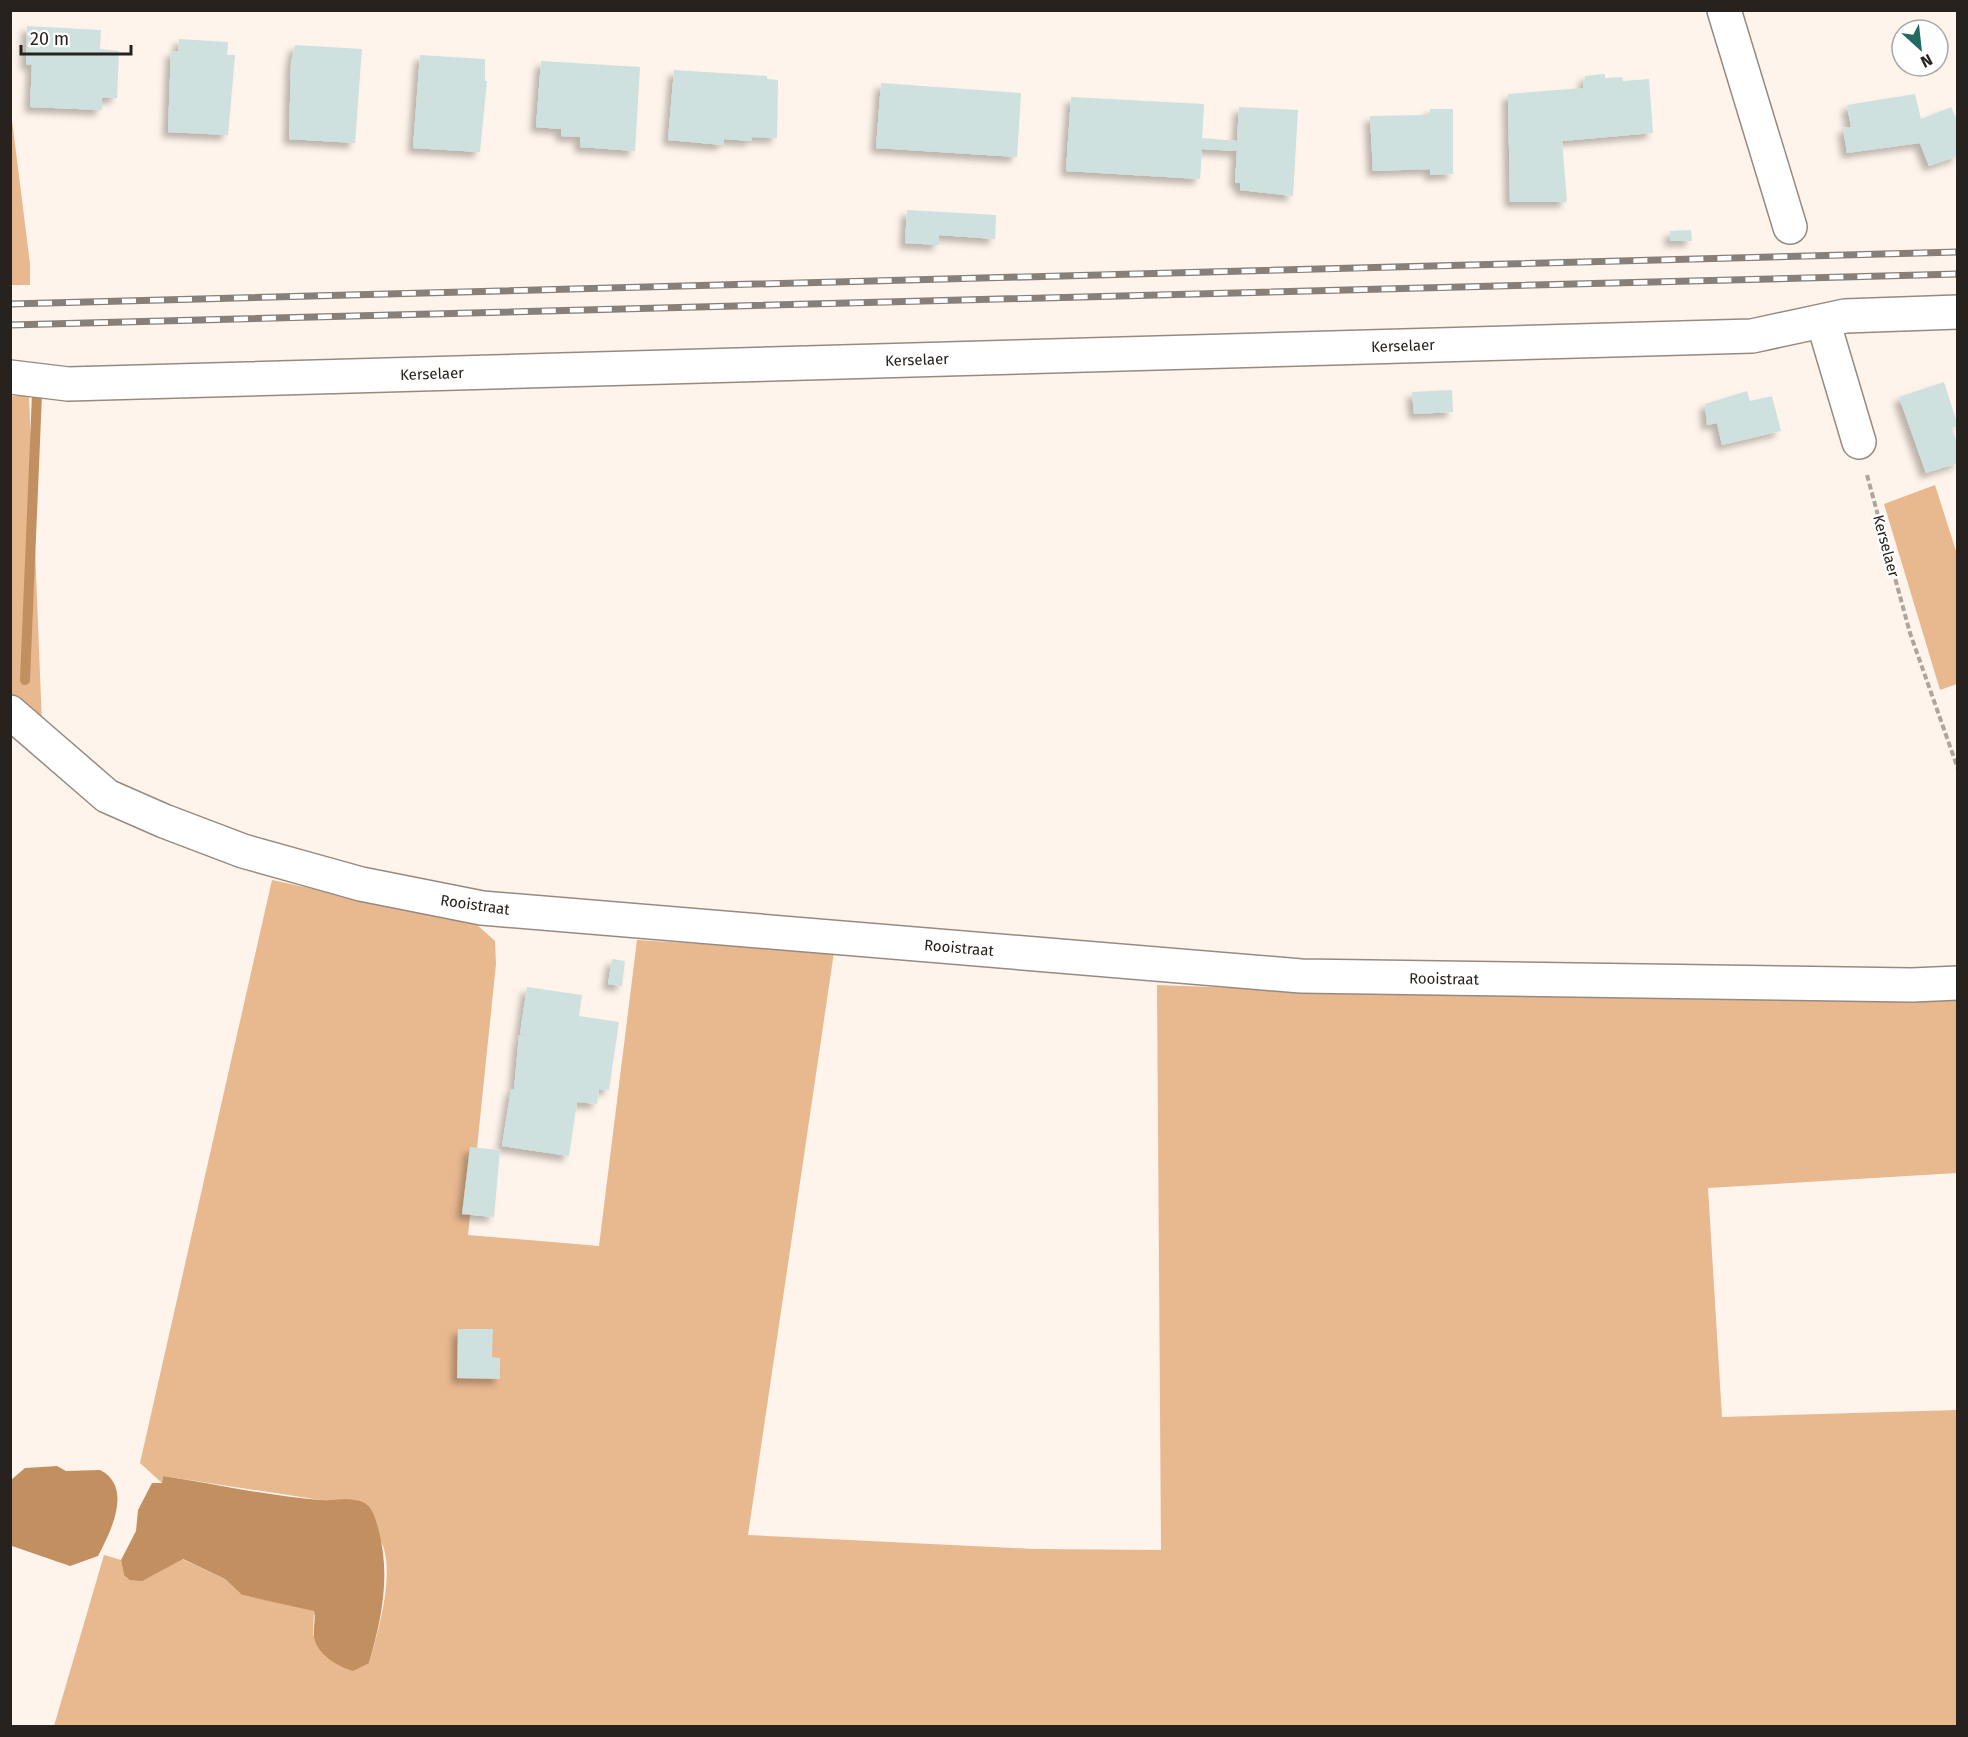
<svg xmlns="http://www.w3.org/2000/svg" width="1968" height="1737" viewBox="0 0 1968 1737" font-family="'Fira Sans',sans-serif">
  <defs>
    <filter id="shadow"><feDropShadow dx="-5.5" dy="5.5" stdDeviation="3" flood-color="#0004"/></filter>
  </defs>
  <rect width="100%" height="100%" fill="#fef4eb"/>
  <path fill="#e8b88f" d="M 11,112 L 30,264 L 30,285 L 11,285 Z
    M 11,396 L 29,396 L 42,725 L 11,698 Z
    M 1935,485 L 1957,554 L 1957,684 L 1940,690 L 1884,504 Z
    M 272,880 L 476,924 L 495,941 L 496,964 L 468,1235 L 599,1246 L 637,940 L 834,952 L 748,1535 L 1034,1549 L 1161,1550 L 1157,985 L 1406,994 L 1699,993 L 1957,978 L 1957,1173 L 1708,1188 L 1722,1417 L 1957,1410 L 1957,1726 L 54,1726 L 104,1555 L 121,1560 L 124,1575 L 182,1559 L 225,1579 L 242,1595 L 307,1608 L 314,1611 L 313,1635 L 369,1663 C 378,1632 393,1581 384,1549 C 379,1533 365,1516 357,1500 L 321,1500 L 163,1476 L 162,1483 L 140,1463 Z"/>
  <path fill="#c28f61" d="M 57,1466 L 66,1471 L 100,1470 C 134,1487 110,1533 98,1556 L 70,1566 L 12,1546 L 11,1543 L 11,1480 L 25,1468 Z
    M 163,1476 C 215,1484 268,1496 321,1500 C 335,1501 354,1496 366,1504 C 373,1509 376,1520 378,1528 C 391,1574 382,1618 369,1663 L 353,1671 C 337,1666 316,1654 314,1636 C 313,1627 316,1620 314,1611 L 242,1595 L 225,1579 L 183,1559 L 142,1581 L 130,1580 L 124,1575 L 121,1560 L 136,1531 L 138,1510 L 152,1483 L 162,1483 Z"/>
  <g fill="none" stroke-linecap="round" stroke-linejoin="round">
    <path stroke="#c28f61" stroke-width="10" d="M 25,680 L 37,394"/>
  </g>
  <path fill="#cfe1de" filter="url(#shadow)" d="M 27,26 L 101,30 L 100,49 L 119,51 L 117,98 L 102,98 L 102,110 L 30,107 L 32,65 L 26,64 Z
    M 179,39 L 228,42 L 227,55 L 235,55 L 228,135 L 168,132 L 171,51 L 178,51 Z
    M 295,45 L 362,49 L 355,143 L 289,139 L 291,63 Z
    M 420,55 L 485,59 L 485,81 L 487,81 L 480,152 L 413,148 Z
    M 541,61 L 640,67 L 635,151 L 580,147 L 580,137 L 561,136 L 561,129 L 536,127 Z
    M 674,70 L 767,76 L 767,79 L 778,80 L 777,138 L 752,137 L 751,141 L 724,139 L 723,145 L 668,140 Z
    M 1605,74 L 1605,78 L 1622,77 L 1623,81 L 1649,79 L 1653,133 L 1562,141 L 1567,202 L 1510,202 L 1508,94 L 1583,88 L 1585,76 Z
    M 881,83 L 1021,93 L 1017,157 L 876,148 Z
    M 1915,94 L 1921,119 L 1951,107 L 1958,122 L 1958,156 L 1929,166 L 1920,143 L 1847,153 L 1843,128 L 1851,127 L 1847,105 Z
    M 1071,97 L 1204,104 L 1202,138 L 1237,141 L 1239,107 L 1298,110 L 1293,196 L 1240,190 L 1240,183 L 1235,183 L 1237,151 L 1202,149 L 1200,179 L 1066,171 Z
    M 1430,109 L 1453,109 L 1453,174 L 1430,175 L 1430,169 L 1373,171 L 1370,116 L 1430,115 Z
    M 907,210 L 996,215 L 995,239 L 939,235 L 939,245 L 905,243 Z
    M 1691,230 L 1692,241 L 1670,241 L 1670,231 Z
    M 1944,382 L 1958,426 L 1952,428 L 1958,446 L 1958,463 L 1926,473 L 1899,397 Z
    M 1452,390 L 1453,412 L 1414,414 L 1412,392 Z
    M 1747,391 L 1750,401 L 1772,396 L 1781,431 L 1722,445 L 1717,423 L 1707,425 L 1705,404 Z
    M 612,959 L 625,961 L 622,986 L 608,984 Z
    M 527,987 L 582,995 L 579,1016 L 619,1022 L 609,1090 L 599,1089 L 597,1104 L 577,1102 L 569,1156 L 502,1146 L 511,1089 L 514,1090 L 519,1035 L 536,1036 L 520,1034 Z
    M 470,1147 L 500,1150 L 494,1217 L 462,1214 Z
    M 458,1329 L 493,1329 L 492,1357 L 500,1358 L 500,1379 L 457,1378 Z"/>
  <g fill="none" stroke-linecap="round" stroke-linejoin="round">
    <g stroke="#968a80" stroke-width="36">
      <path id="minor" d="M 1724,10 L 1790,227
        M 1823,321 L 1859,442
        M 10,377 L 68,384 L 1752,336 L 1845,316 L 1958,312
        M 10,712 L 107,796 L 164,821 L 243,851 L 361,884 L 482,908 L 1301,976 L 1912,985 L 1958,983"/>
    </g>
    <path stroke="#aea69e" stroke-width="4" stroke-dasharray="6 3" stroke-linecap="butt" d="M 1867,475 L 1910,633 L 1958,769"/>
    <use href="#minor" stroke="#fff" stroke-width="33"/>
    <g stroke="#87807a" stroke-width="7">
      <path id="rail" d="M 10,304 L 1958,252
        M 10,325 L 1958,274"/>
    </g>
    <use href="#rail" stroke="#fff" stroke-width="4.5" stroke-dasharray="14" stroke-linecap="butt"/>
  </g>
  <g text-anchor="middle" stroke-width="5" stroke-linejoin="round" paint-order="stroke">
    <g font-size="15" fill="#27221e" stroke="#fff">
      <text transform="translate(1403 346) rotate(-2)" y="5">Kerselaer</text>
      <text transform="translate(917 360) rotate(-2)" y="5">Kerselaer</text>
      <text transform="translate(432 374) rotate(-2)" y="5">Kerselaer</text>
      <text transform="translate(1886 546) rotate(75)" y="5">Kerselaer</text>
      <text transform="translate(475 905) rotate(8)" y="5">Rooistraat</text>
      <text transform="translate(959 948) rotate(5)" y="5">Rooistraat</text>
      <text transform="translate(1444 979) rotate(1)" y="5">Rooistraat</text>
    </g>
  </g>
  <rect width="1968" height="1737" fill="none" stroke="#27221e" stroke-width="24"/>
  <g transform="translate(1920 48) rotate(153)"><circle r="28" fill="#ffffff" stroke="#a9a7a5" stroke-width="1.5"/>
  <path d="M0-4.5L10 22L0 15L-10 22Z" fill="#236b62"/>
  <text y="-9" font-size="16" font-weight="bold" text-anchor="middle" fill="#27221e">N</text>
  </g>
  <path d="M21 45v9h110v-9" fill="none" stroke="#27221e" stroke-width="3"/>
  <text x="30" y="45" font-size="18" fill="#27221e" stroke="#ffffff" stroke-width="4.5" paint-order="stroke">20 m</text>
</svg>
